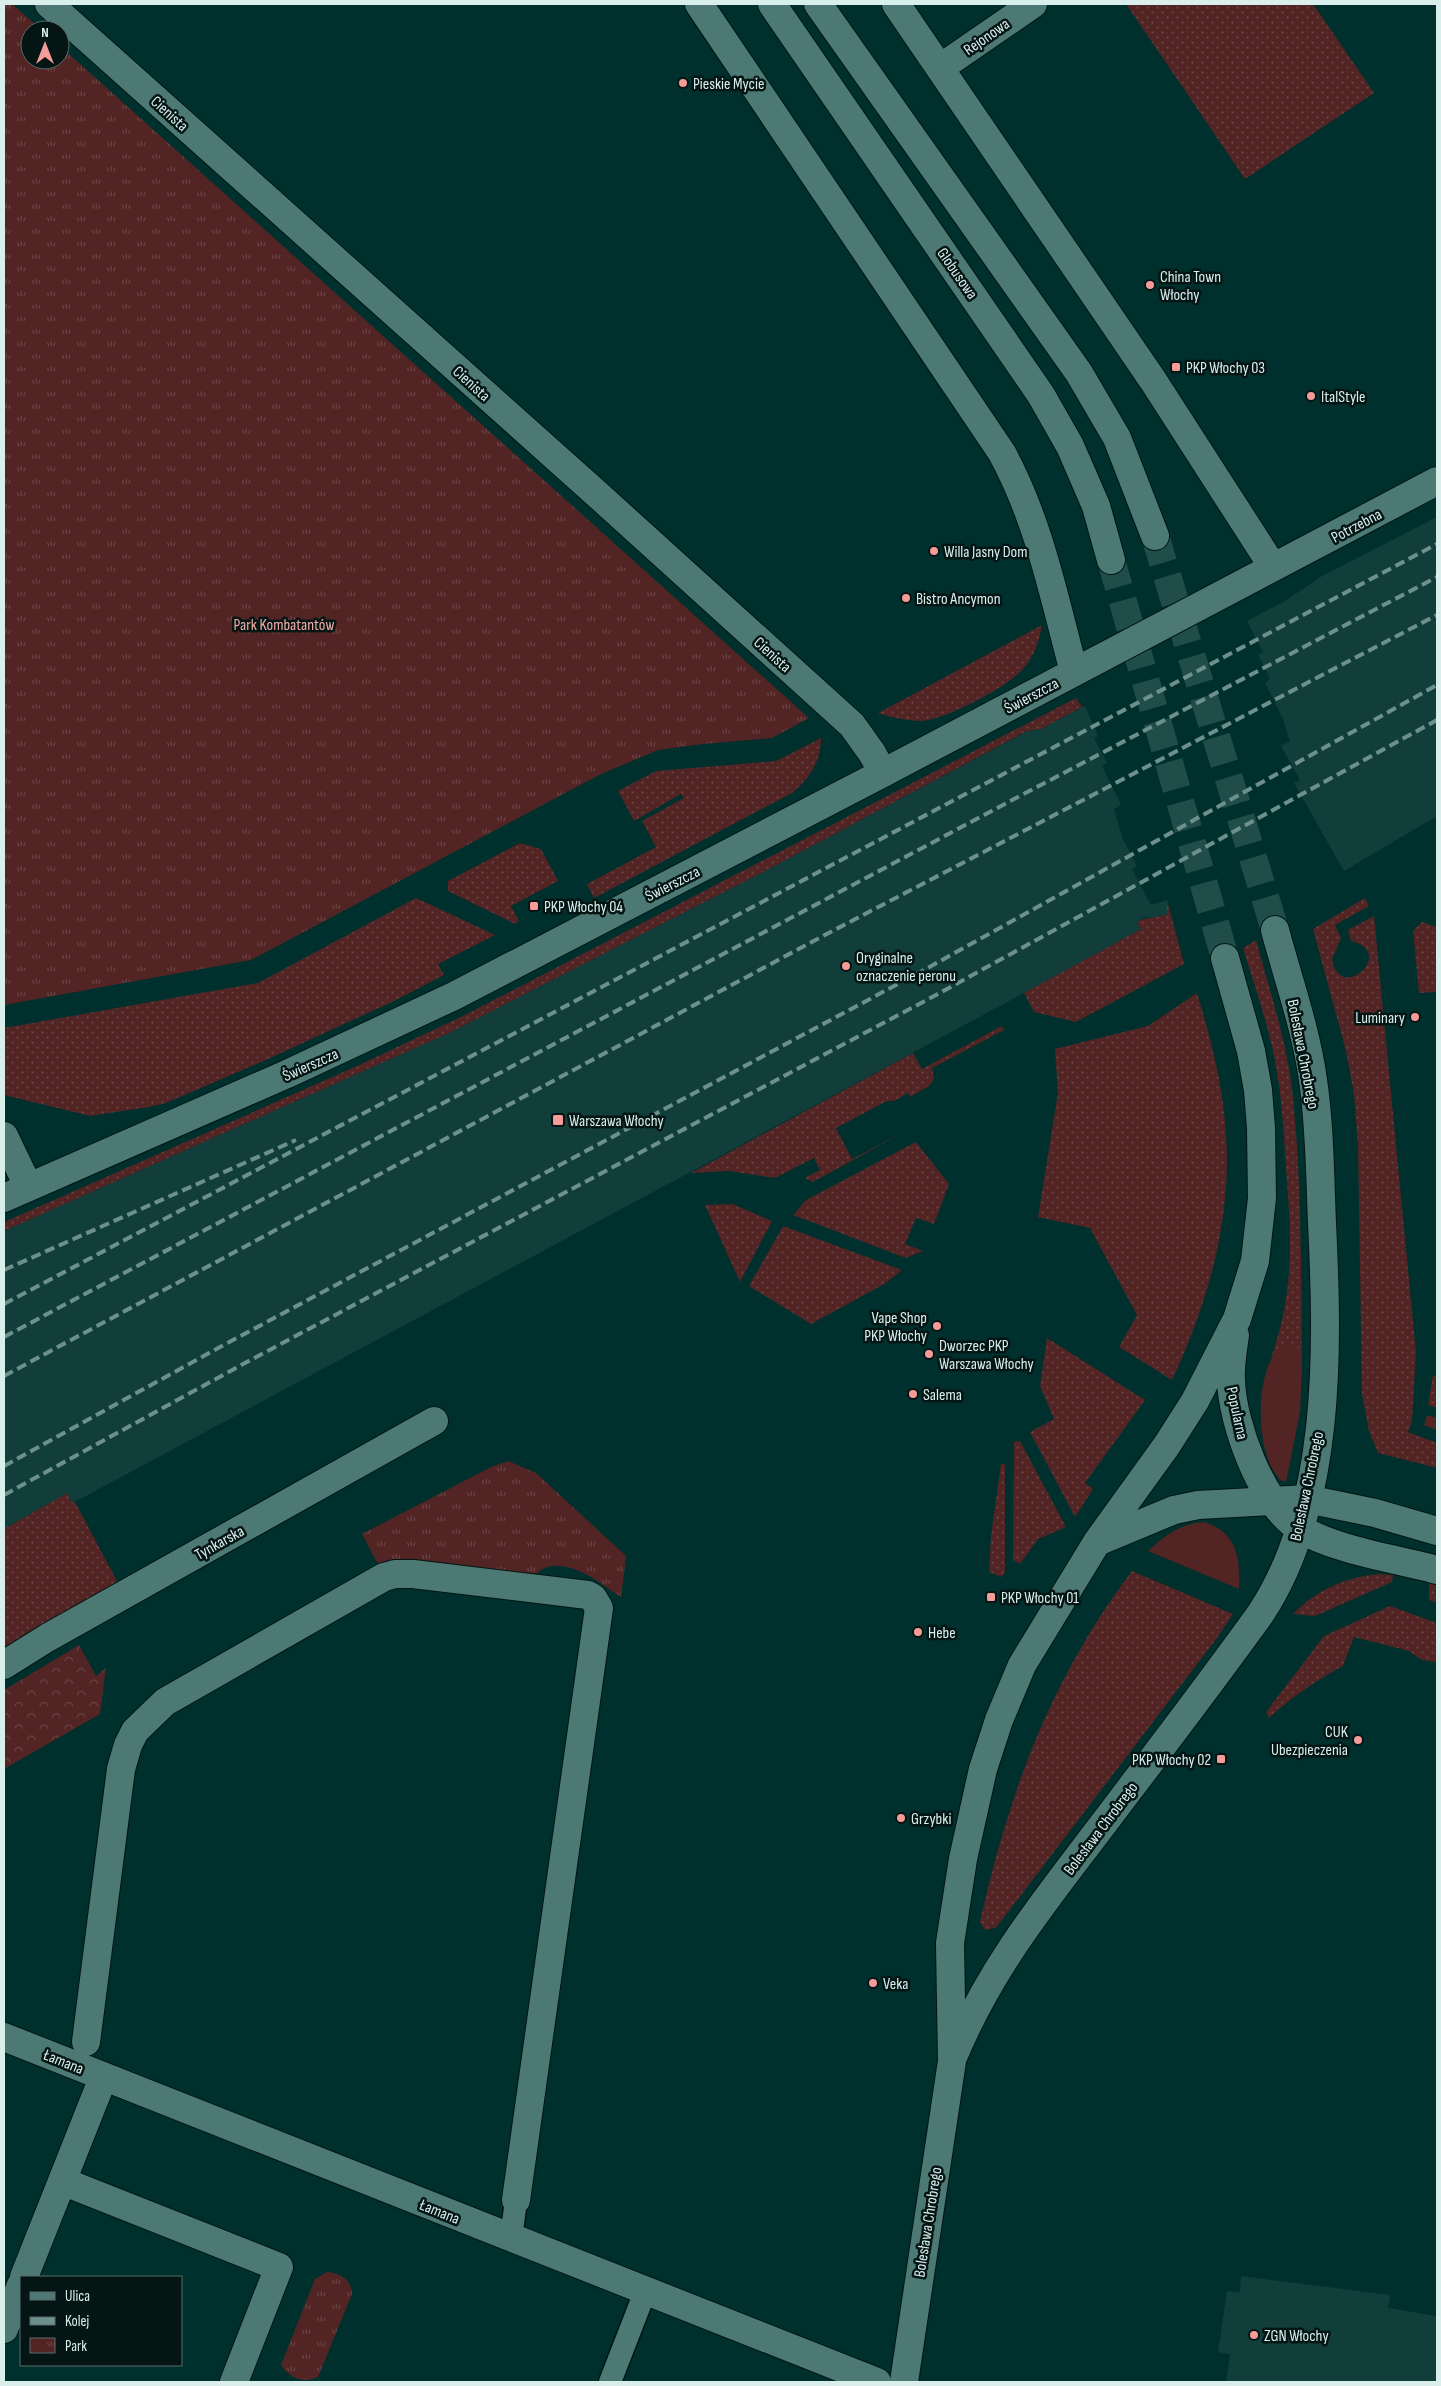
<svg xmlns="http://www.w3.org/2000/svg" width="1441" height="2386" viewBox="0 0 1441 2386" font-family="'Sofia Sans Condensed',sans-serif">
  <defs>
    <pattern id="grass-dots" width="8" height="8" patternUnits="userSpaceOnUse" patternTransform="scale(1.25)"><rect width="8" height="8" fill="#522424"/><path d="M2 2h.1M6 6h.1" fill="none" stroke="#6a4444" stroke-width="1.8" stroke-linecap="round"/></pattern>
    <pattern id="forest-crowns" width="20" height="18" patternUnits="userSpaceOnUse" patternTransform="scale(1.25)"><rect width="20" height="18" fill="#522424"/><path d="M2 6a3 3 0 1 1 6 0M12 15a3 3 0 1 1 6 0" fill="none" stroke="#6a4444"/></pattern>
    <pattern id="park-tufts" width="24" height="20" patternUnits="userSpaceOnUse" patternTransform="scale(1.25)"><rect width="24" height="20" fill="#522424"/><path d="M3 7l-1-3M5 7V3M7 7l1-3M15 17l-1-3M17 17v-4M19 17l1-3" fill="none" stroke="#6a4444"/></pattern>
  </defs>
  <rect width="100%" height="100%" fill="#00302d"/>
  <path fill="#113d3a" d="M 1437,517 L 1437,816 L 1344,871 L 1294,783 L 1300,780 L 1281,746 L 1290,741 L 1283,719 L 1265,683 L 1270,679 L 1258,655 L 1263,652 L 1247,621 L 1285,601 L 1322,576 Z
    M 1085,706 L 1098,736 L 1094,738 L 1107,763 L 1102,766 L 1121,805 L 1114,809 L 1122,837 L 1137,866 L 1132,869 L 1151,905 L 1167,900 L 1167,914 L 1158,918 L 1146,917 L 1137,922 L 1141,929 L 1024,993 L 84,1497 L 72,1503 L 67,1493 L 4,1529 L 4,1231 L 449,1033 L 767,870 L 1028,731 L 1041,729 Z
    M 1241,2276 L 1390,2295 L 1388,2308 L 1437,2316 L 1437,2382 L 1226,2382 L 1230,2354 L 1218,2352 L 1227,2291 L 1240,2292 Z"/>
  <path fill="url(#grass-dots)" d="M 1126,4 L 1313,4 L 1374,93 L 1245,179 Z
    M 1042,625 C 1039,642 1034,657 1022,670 C 1006,688 943,721 920,721 C 906,721 891,717 878,713 Z
    M 1076,698 L 1082,707 L 1041,729 L 1027,731 L 767,870 L 449,1033 L 4,1231 L 4,1222 L 357,1066 L 463,1016 Z
    M 821,738 C 821,761 810,778 792,793 L 594,898 L 587,884 L 656,847 L 642,821 L 684,798 L 681,794 L 634,821 L 618,791 L 656,771 L 776,761 Z
    M 520,843 L 541,849 L 558,881 L 511,906 L 519,921 L 515,924 L 448,891 L 448,881 Z
    M 416,898 L 495,935 L 438,964 L 444,975 L 394,1001 L 266,1060 L 166,1103 L 149,1107 L 90,1116 L 4,1095 L 4,1028 L 258,983 Z
    M 1365,898 L 1369,906 L 1335,925 L 1341,938 L 1332,959 C 1339,1005 1398,952 1351,941 L 1348,930 L 1374,916 L 1416,1353 L 1412,1421 L 1408,1432 L 1437,1443 L 1437,1468 L 1378,1453 L 1369,1431 L 1362,1394 L 1358,1145 L 1354,1095 L 1346,1051 L 1313,929 Z
    M 1167,900 L 1184,964 L 1076,1022 L 1034,1012 L 1024,993 L 1141,929 L 1137,922 C 1147,916 1156,919 1167,914 Z
    M 1422,922 L 1437,927 L 1437,992 L 1419,993 L 1413,931 Z
    M 1256,940 C 1270,992 1288,1045 1293,1098 C 1302,1187 1301,1278 1302,1367 L 1300,1358 L 1281,1346 L 1271,1358 C 1293,1295 1292,1247 1287,1182 C 1284,1142 1283,1101 1275,1061 C 1268,1023 1254,985 1243,948 Z
    M 1197,993 C 1211,1039 1223,1085 1226,1134 C 1232,1220 1208,1303 1172,1380 L 1119,1347 L 1137,1315 L 1090,1228 L 1038,1217 L 1058,1093 L 1055,1049 L 1148,1026 Z
    M 1002,1026 L 1004,1030 L 932,1068 L 934,1079 L 929,1086 L 910,1097 L 908,1093 L 894,1101 L 887,1101 L 836,1128 L 852,1159 L 904,1132 L 813,1182 L 805,1178 L 820,1170 L 814,1158 L 775,1178 L 729,1171 L 691,1173 L 913,1053 L 922,1069 Z
    M 916,1142 L 949,1184 L 934,1224 L 916,1218 L 905,1244 L 923,1251 L 906,1258 L 793,1215 L 806,1200 Z
    M 732,1204 L 772,1221 L 740,1282 L 705,1205 Z
    M 783,1226 L 902,1270 L 886,1283 L 811,1324 L 749,1286 Z
    M 1047,1338 L 1145,1400 L 1085,1483 L 1093,1489 L 1075,1517 L 1030,1432 L 1054,1419 L 1040,1386 Z
    M 1433,1375 L 1437,1377 L 1437,1408 L 1428,1405 Z
    M 1020,1441 L 1066,1527 L 1038,1539 L 1020,1564 L 1013,1560 L 1014,1442 Z
    M 1001,1464 L 1005,1464 L 1005,1572 L 1002,1577 L 989,1572 L 991,1536 Z
    M 67,1493 L 72,1503 L 75,1502 L 118,1583 L 4,1650 L 4,1529 Z
    M 1132,1571 L 1233,1614 L 1217,1638 L 999,1924 L 995,1928 L 985,1930 L 980,1922 C 1009,1792 1051,1678 1132,1571 Z
    M 1379,1574 L 1393,1575 L 1392,1582 L 1315,1616 L 1293,1614 C 1316,1590 1346,1577 1379,1574 Z
    M 1429,1582 L 1437,1584 L 1437,1603 L 1429,1600 Z
    M 1390,1606 L 1437,1623 L 1437,1662 L 1422,1660 L 1409,1651 L 1354,1637 L 1343,1666 C 1315,1681 1292,1697 1269,1718 L 1266,1712 L 1324,1636 Z"/>
  <path fill="url(#forest-crowns)" d="M 79,1645 L 96,1676 L 106,1668 L 100,1714 L 4,1769 L 4,1690 Z"/>
  <path fill="url(#park-tufts)" d="M 4,4 L 12,4 L 42,30 L 30,30 L 30,60 L 60,60 L 60,46 L 809,718 L 772,738 L 703,744 L 658,750 L 599,775 L 251,960 L 4,1005 Z
    M 508,1461 L 536,1473 L 626,1556 L 621,1597 C 601,1584 573,1560 547,1567 C 542,1569 537,1573 533,1575 L 381,1570 L 362,1534 L 491,1467 Z
    M 327,2272 C 340,2273 352,2280 352,2294 L 318,2377 C 304,2384 289,2378 281,2365 L 315,2279 Z"/>
  <path fill="#522424" d="M 1285,1343 L 1297,1347 L 1302,1367 L 1300,1412 L 1286,1482 C 1280,1481 1279,1478 1275,1473 C 1255,1445 1254,1363 1285,1343 Z
    M 1427,1415 L 1437,1418 L 1437,1430 L 1424,1425 Z
    M 1205,1522 C 1238,1534 1240,1558 1239,1589 L 1148,1551 C 1165,1535 1182,1523 1205,1522 Z"/>
  <g fill="none" stroke-linecap="round" stroke-linejoin="round">
    <path stroke="#204d4a" stroke-width="28" stroke-dasharray="28 14" stroke-linecap="butt" d="M 1155,536 L 1275,930
      M 1111,560 L 1225,958"/>
    <g stroke="#011614" stroke-width="25">
      <path id="lane" d="M 511,2239 L 516,2200
        M 610,2382 L 645,2292"/>
    </g>
    <g stroke="#011614" stroke-width="30">
      <path id="street" d="M 49,4 L 598,495 L 852,725 L 872,753 L 883,773
        M 940,68 L 1033,4
        M 4,1665 L 47,1638 L 434,1421
        M 4,2037 L 877,2382
        M 86,2042 L 121,1769 L 128,1745 L 135,1731 L 165,1702 L 384,1577 L 395,1574 L 413,1574 L 588,1595 L 593,1598 L 599,1608 L 516,2200
        M 62,2181 L 279,2267 L 234,2382
        M 24,2277 L 103,2078
        M 4,2329 L 21,2285"/>
    </g>
    <g stroke="#011614" stroke-width="30">
      <path id="secondary" d="M 699,4 L 1002,453 C 1039,521 1054,597 1074,672
        M 772,4 L 1041,395 L 1070,446 L 1096,506 L 1111,560
        M 818,4 L 1079,373 L 1117,438 L 1155,536
        M 896,4 L 1154,382 L 1273,567
        M 4,1136 L 28,1186
        M 4,1198 L 287,1074 L 454,996 L 883,773 L 1437,481
        M 1235,1335 C 1233,1350 1230,1365 1231,1380 C 1232,1423 1262,1505 1299,1528 C 1334,1550 1397,1559 1437,1570
        M 1097,1542 L 1174,1510 L 1198,1505 L 1307,1499 L 1375,1513 L 1437,1531
        M 954,2055 C 991,1966 1047,1898 1104,1823 C 1157,1753 1210,1684 1261,1613 C 1332,1505 1328,1348 1322,1223 C 1320,1176 1320,1128 1313,1080 C 1306,1029 1288,979 1275,930
        M 904,2382 L 952,2061 L 950,1943 L 963,1859 L 983,1769 L 999,1720 L 1022,1665 L 1097,1542 L 1167,1445 L 1195,1401 L 1237,1319 L 1255,1261 L 1262,1198 L 1261,1128 L 1258,1090 L 1251,1051 L 1225,958"/>
    </g>
    <use href="#lane" stroke="#4d7974" stroke-width="22"/>
    <use href="#street" stroke="#4d7974" stroke-width="28"/>
    <use href="#secondary" stroke="#4d7974" stroke-width="28"/>
    <path stroke="#6d908d" stroke-width="4" stroke-dasharray="10 5" stroke-linecap="butt" d="M 4,1270 L 296,1140
      M 4,1304 L 1437,544
      M 4,1337 L 1016,798 L 1437,577
      M 4,1376 L 821,937 L 1437,615
      M 4,1466 L 220,1347 L 924,970 L 1437,685
      M 4,1495 L 245,1363 L 936,995 L 1437,720"/>
  </g>
  <g fill="#f59b98" stroke="#041514" stroke-width="2">
    <circle cx="683" cy="83" r="5"/>
    <circle cx="1150" cy="285" r="5"/>
    <rect x="1171" y="362" width="10" height="10" rx="2.5"/>
    <circle cx="1311" cy="396" r="5"/>
    <circle cx="934" cy="551" r="5"/>
    <circle cx="906" cy="598" r="5"/>
    <rect x="529" y="901" width="10" height="10" rx="2.5"/>
    <circle cx="846" cy="966" r="5"/>
    <circle cx="1415" cy="1017" r="5"/>
    <rect x="552" y="1114" width="12" height="12" rx="2.5"/>
    <circle cx="937" cy="1326" r="5"/>
    <circle cx="929" cy="1354" r="5"/>
    <circle cx="913" cy="1394" r="5"/>
    <rect x="986" y="1592" width="10" height="10" rx="2.5"/>
    <circle cx="918" cy="1632" r="5"/>
    <circle cx="1358" cy="1740" r="5"/>
    <rect x="1216" y="1754" width="10" height="10" rx="2.5"/>
    <circle cx="901" cy="1818" r="5"/>
    <circle cx="873" cy="1983" r="5"/>
    <circle cx="1254" cy="2335" r="5"/>
  </g>
  <g text-anchor="middle" stroke-width="5" stroke-linejoin="round" paint-order="stroke">
    <g font-size="16" fill="#d8efec" stroke="#041514">
      <text transform="translate(986 36) rotate(-35)" y="6">Rejonowa</text>
      <text transform="translate(170 113) rotate(42)" y="6">Cienista</text>
      <text transform="translate(958 273) rotate(55)" y="6">Globusowa</text>
      <text transform="translate(472 383) rotate(42)" y="6">Cienista</text>
      <text transform="translate(1356 525) rotate(-28)" y="6">Potrzebna</text>
      <text transform="translate(773 654) rotate(42)" y="6">Cienista</text>
      <text transform="translate(1031 695) rotate(-28)" y="6">Świerszcza</text>
      <text transform="translate(672 883) rotate(-27)" y="6">Świerszcza</text>
      <text transform="translate(1304 1054) rotate(79)" y="6">Bolesława Chrobrego</text>
      <text transform="translate(310 1064) rotate(-24)" y="6">Świerszcza</text>
      <text transform="translate(1238 1413) rotate(78)" y="6">Popularna</text>
      <text transform="translate(1306 1486) rotate(-78)" y="6">Bolesława Chrobrego</text>
      <text transform="translate(219 1542) rotate(-29)" y="6">Tynkarska</text>
      <text transform="translate(1100 1828) rotate(-53)" y="6">Bolesława Chrobrego</text>
      <text transform="translate(64 2061) rotate(22)" y="6">Łamana</text>
      <text transform="translate(440 2211) rotate(22)" y="6">Łamana</text>
      <text transform="translate(927 2222) rotate(-81)" y="6">Bolesława Chrobrego</text>
    </g>
    <g font-size="16" fill="#d8efec" stroke="#041514" text-anchor="start">
      <text x="693" y="89">Pieskie Mycie</text>
      <text x="1160" y="282">China Town<tspan x="1160" dy="18">Włochy</tspan></text>
      <text x="1186" y="373">PKP Włochy 03</text>
      <text x="1321" y="402">ItalStyle</text>
      <text x="944" y="557">Willa Jasny Dom</text>
      <text x="916" y="604">Bistro Ancymon</text>
      <text x="544" y="912">PKP Włochy 04</text>
      <text x="856" y="963">Oryginalne<tspan x="856" dy="18">oznaczenie peronu</tspan></text>
      <text x="1405" y="1023" text-anchor="end">Luminary</text>
      <text x="569" y="1126">Warszawa Włochy</text>
      <text x="927" y="1323" text-anchor="end">Vape Shop<tspan x="927" dy="18">PKP Włochy</tspan></text>
      <text x="939" y="1351">Dworzec PKP<tspan x="939" dy="18">Warszawa Włochy</tspan></text>
      <text x="923" y="1400">Salema</text>
      <text x="1001" y="1603">PKP Włochy 01</text>
      <text x="928" y="1638">Hebe</text>
      <text x="1348" y="1737" text-anchor="end">CUK<tspan x="1348" dy="18">Ubezpieczenia</tspan></text>
      <text x="1211" y="1765" text-anchor="end">PKP Włochy 02</text>
      <text x="911" y="1824">Grzybki</text>
      <text x="883" y="1989">Veka</text>
      <text x="1264" y="2341">ZGN Włochy</text>
    </g>
    <g font-size="16" fill="#f6aaa7" stroke="#041514">
      <text x="284" y="630">Park Kombatantów</text>
    </g>
  </g>
  <rect width="1441" height="2386" fill="none" stroke="#d8efec" stroke-width="10"/>
  <rect x="20" y="2276" width="162" height="90" fill="#041514" stroke="#596c6a"/>
  <rect x="30" y="2292" width="25" height="8" fill="#4d7974" stroke="#596c6a"/>
  <text x="65" y="2301" font-size="15" fill="#d8efec">Ulica</text>
  <rect x="30" y="2317" width="25" height="8" fill="#6d908d" stroke="#596c6a"/>
  <text x="65" y="2326" font-size="15" fill="#d8efec">Kolej</text>
  <rect x="30" y="2338" width="25" height="15" fill="url(#park-tufts)" stroke="#596c6a"/>
  <text x="65" y="2351" font-size="15" fill="#d8efec">Park</text>
  <g transform="translate(45 45)"><circle r="24" fill="#041514" stroke="#596c6a"/>
  <path d="M0-4L9 19L0 12L-9 19Z" fill="#f59b98"/>
  <text y="-8" font-size="14" font-weight="bold" text-anchor="middle" fill="#d8efec">N</text>
  </g>
</svg>
